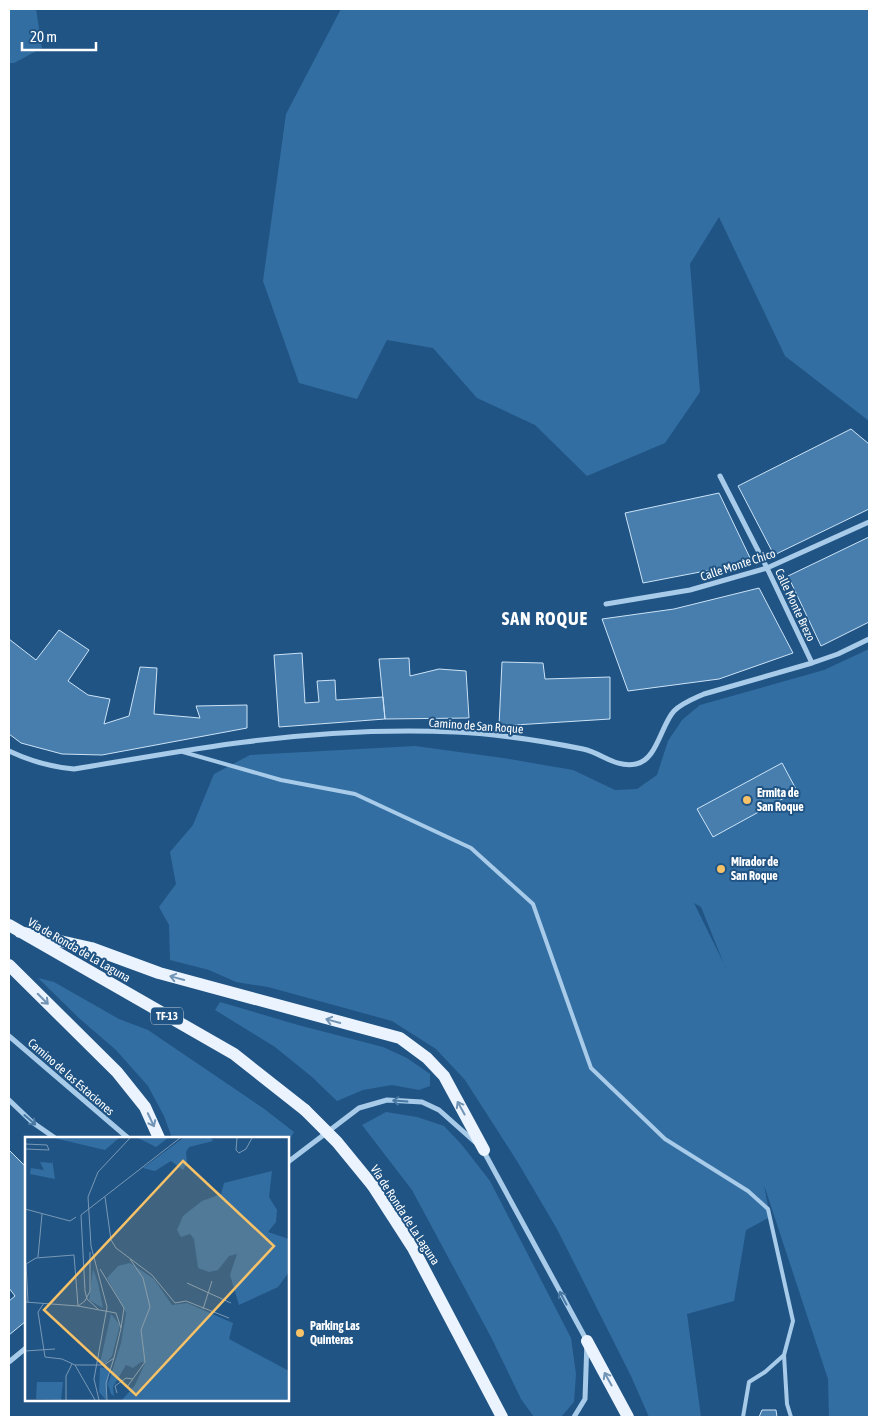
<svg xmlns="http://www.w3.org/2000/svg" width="878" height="1426" viewBox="0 0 878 1426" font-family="'Asap Condensed',sans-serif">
  <rect width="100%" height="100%" fill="#205484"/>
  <path fill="#336ea2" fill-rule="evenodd" d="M 9,9 L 36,9 L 42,48 L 14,63 L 9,63 Z
    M 341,9 L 869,9 L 869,421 L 785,356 L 719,217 L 690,264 L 700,392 L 665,443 L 587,476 L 535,425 L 477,398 L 433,348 L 387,340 L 357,399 L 299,383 L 263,281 L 286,114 Z
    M 869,649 L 869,1417 L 829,1417 L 828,1379 L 764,1185 L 770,1217 L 746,1230 L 734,1301 L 687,1314 L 701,1417 L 649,1417 L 631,1376 L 557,1229 L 517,1161 L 465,1080 L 436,1049 L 392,1021 L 268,987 L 236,982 L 209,970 L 170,960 L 169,925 L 159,907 L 176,884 L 170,852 L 193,825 L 214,774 L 250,755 L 415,746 L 503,758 L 573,770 L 615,790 L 637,789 L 657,775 L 668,741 L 682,720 L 700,705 L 824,670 ZM 694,903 L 701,907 L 726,969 L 726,968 Z
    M 38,978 L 54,982 L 119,1019 L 148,1030 L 263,1108 L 294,1132 L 288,1142 L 288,1138 L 172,1138 L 164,1116 L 148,1086 L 116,1050 L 80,1019 Z
    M 220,1002 L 298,1025 L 383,1047 L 407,1058 L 430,1074 L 430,1086 L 419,1090 L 392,1085 L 363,1090 L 337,1101 L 312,1077 L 275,1047 L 215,1010 Z
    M 386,1112 L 417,1117 L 444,1126 L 462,1145 L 490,1181 L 571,1338 L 576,1374 L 574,1402 L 561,1417 L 534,1417 L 521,1399 L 491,1337 L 412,1190 L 362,1125 Z"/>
  <path fill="#487ead" stroke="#cce3f7" d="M 851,429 L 869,444 L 869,509 L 774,555 L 738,486 Z
    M 719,493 L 752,562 L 643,583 L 625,513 Z
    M 869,537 L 869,622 L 821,646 L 788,576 Z
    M 759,588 L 793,653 L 719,679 L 628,691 L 602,619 L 674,609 Z
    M 59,630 L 89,650 L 68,681 L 88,695 L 110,699 L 104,724 L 129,716 L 140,667 L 157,668 L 154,714 L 200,718 L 196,706 L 247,705 L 247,728 L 102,755 L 62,754 L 21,743 L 9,734 L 9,639 L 36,660 Z
    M 302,653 L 305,703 L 319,702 L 317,681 L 335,680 L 336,700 L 383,697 L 385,719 L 279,727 L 274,655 Z
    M 409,658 L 410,676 L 439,669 L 466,671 L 469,718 L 385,719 L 379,659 Z
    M 502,662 L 543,663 L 545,679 L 610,677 L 610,719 L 499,726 Z
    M 782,763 L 797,791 L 713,837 L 697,809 Z
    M 9,1150 L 26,1167 L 26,1321 L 9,1335 L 9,1301 L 15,1296 L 9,1288 Z
    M 762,1410 L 776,1410 L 777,1417 L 759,1417 Z"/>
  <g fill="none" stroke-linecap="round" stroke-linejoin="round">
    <path stroke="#a7cbe9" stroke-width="4" d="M 183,752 L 281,780 L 355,794 L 471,848 L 533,904 L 591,1068 L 665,1139 L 748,1191 L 768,1209 L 793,1321 L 784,1355 L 787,1404 L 791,1417
      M 743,1417 L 749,1382 L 765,1372 L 784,1355"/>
    <path stroke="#a7cbe9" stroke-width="5" d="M 720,476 L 767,568 L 812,663
      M 606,604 L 690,590 L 767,568 L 869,522
      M 9,751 C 30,761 51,767 74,769 C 131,760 188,749 245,742 C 314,733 386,729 456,732 C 497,734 543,741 583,749 C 602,753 615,768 636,764 C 657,760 661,725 674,711 C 682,703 693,699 704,694 L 812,663 L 838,654 L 869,639
      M 9,1036 L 128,1138
      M 9,1100 L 32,1122 L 55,1138
      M 483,1150 L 587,1341 L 585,1399 L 574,1417
      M 288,1162 L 359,1108 L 387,1100 L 422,1102 L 439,1110 L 475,1142
      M 9,1362 L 26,1348"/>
    <path stroke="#ebf4fe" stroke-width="12" d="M 9,925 L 234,1054 L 305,1110
      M 20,932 L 91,948 L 159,973 L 400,1038 L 427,1058 L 444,1076 L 484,1150
      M 9,965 L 117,1072 L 145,1107 L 159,1138
      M 373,1186 L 413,1248 L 502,1417
      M 587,1341 L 628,1417"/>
    <path stroke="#ebf4fe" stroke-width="12" d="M 305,1110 L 337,1142 L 373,1186"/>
  </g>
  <defs><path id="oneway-shaft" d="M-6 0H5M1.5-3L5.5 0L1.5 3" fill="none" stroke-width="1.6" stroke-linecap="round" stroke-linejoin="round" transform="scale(1.25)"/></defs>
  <g stroke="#7194b5">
    <use href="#oneway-shaft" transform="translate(177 978) rotate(-165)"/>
    <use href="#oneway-shaft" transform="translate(43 999) rotate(45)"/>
    <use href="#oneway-shaft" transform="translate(333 1021) rotate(-165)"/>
    <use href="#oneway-shaft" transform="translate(461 1108) rotate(-119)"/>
    <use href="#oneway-shaft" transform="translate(151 1120) rotate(65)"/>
    <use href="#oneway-shaft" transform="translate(608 1379) rotate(-119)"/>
  </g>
  <g stroke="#4878a2">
    <use href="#oneway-shaft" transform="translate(400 1101) rotate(-176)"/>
    <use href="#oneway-shaft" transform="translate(30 1120) rotate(41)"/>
    <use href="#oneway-shaft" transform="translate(563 1298) rotate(-118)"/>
  </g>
  <g fill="#f7c268" stroke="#205484" stroke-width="2">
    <circle cx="747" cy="800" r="5"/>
    <circle cx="721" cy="869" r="5"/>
    <circle cx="300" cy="1333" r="5"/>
  </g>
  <g text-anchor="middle" stroke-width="4" stroke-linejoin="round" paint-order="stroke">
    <rect fill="#205484" stroke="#bcccda" stroke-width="1" x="151" y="1007.5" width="32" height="17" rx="4"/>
    <g font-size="11" font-weight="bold" fill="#fff">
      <text x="167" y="1020">TF-13</text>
    </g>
    <g font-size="12" fill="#fff" stroke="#205484">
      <text transform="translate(738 565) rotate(-18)" y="4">Calle Monte Chico</text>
      <text transform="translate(795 605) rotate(65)" y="4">Calle Monte Brezo</text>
      <text transform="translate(476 726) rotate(4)" y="4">Camino de San Roque</text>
      <text transform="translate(79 950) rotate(30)" y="4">Vía de Ronda de La Laguna</text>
      <text transform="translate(71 1077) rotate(41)" y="4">Camino de las Estaciones</text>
      <text transform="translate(405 1215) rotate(57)" y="4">Vía de Ronda de La Laguna</text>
    </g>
    <g font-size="12" font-weight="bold" fill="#fff" stroke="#205484" text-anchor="start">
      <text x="757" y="797">Ermita de<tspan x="757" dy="14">San Roque</tspan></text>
      <text x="731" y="866">Mirador de<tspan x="731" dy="14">San Roque</tspan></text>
      <text x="310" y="1330">Parking Las<tspan x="310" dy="14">Quinteras</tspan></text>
    </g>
    <g font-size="18" font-weight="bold" letter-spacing="1" fill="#fff" stroke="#205484">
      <text x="545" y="625">SAN ROQUE</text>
    </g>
  </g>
  <g transform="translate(25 1137)">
    <rect width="264" height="264" fill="#205484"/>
    <path d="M 29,1 L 94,1 L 80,13 ZM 113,1 L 143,1 L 131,10 ZM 158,1 L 186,1 L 188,4 L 164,10 L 161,15 L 162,26 L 158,33 L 146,24 L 130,34 L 118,31 ZM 27,22 L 30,42 L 5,37 L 6,31 L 19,33 L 15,25 L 27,26 ZM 247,34 L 244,60 L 252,73 L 251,85 L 243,95 L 264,102 L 264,135 L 253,150 L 214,168 L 205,138 L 212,117 L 204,119 L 193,133 L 184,135 L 173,131 L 169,102 L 165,97 L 156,100 L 152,93 L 158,79 L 177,64 L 196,57 L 199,46 ZM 105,126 L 129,142 L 147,168 L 162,166 L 208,186 L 204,202 L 264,234 L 264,263 L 97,263 L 110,248 L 120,226 L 116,225 L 108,231 L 101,228 L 88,250 L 89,259 L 86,257 L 83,247 L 96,206 L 101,176 L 82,141 L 93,129 ZM 68,132 L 73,146 L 78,171 L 64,163 ZM 86,177 L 95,188 L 87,219 L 81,226 L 75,226 ZM 75,230 L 84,232 L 81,263 L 74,255 ZM 12,245 L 38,245 L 36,263 L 11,262 Z" fill="#336ea2"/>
    <path fill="none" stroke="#7998b5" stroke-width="1" d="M 212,1 L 211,13 L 214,16 L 221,12 L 227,1M 0,7 L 22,8 L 24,13 L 0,12M 80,60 L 86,103 L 91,111 L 127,138 L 150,166 L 161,164 L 204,181M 0,72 L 45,84 L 51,80M 13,120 L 17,77M 1,127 L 11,121 L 49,118 L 53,169M 1,127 L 3,165M 75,132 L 99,171 L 96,191M 162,146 L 206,166M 0,165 L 53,169 L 91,176 L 96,191 L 89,221 L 79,228 L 50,228 L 37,222 L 20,220 L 13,175 L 19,166M 53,169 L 60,164 L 65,154 L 65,115M 73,172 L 62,162 L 60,154 L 56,78 L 155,1M 178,172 L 187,144M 0,214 L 30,212M 50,228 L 70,263M 102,250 L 120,225 L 116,193 L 125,170 L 118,141 L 105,122M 92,256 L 90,249 L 101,241 L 108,242M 41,263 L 41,239 L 47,227M 74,263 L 69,242 L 82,170 L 66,109 L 63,60 L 73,35 L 105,1M 82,263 L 81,246 L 89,221"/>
    <path fill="#f7c268" fill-opacity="0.15" stroke="#f7c268" stroke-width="2.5" d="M 158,24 L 249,109 L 111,258 L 19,173 Z"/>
    <rect width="264" height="264" fill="none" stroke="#fff" stroke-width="2.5"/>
  </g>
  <rect width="878" height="1426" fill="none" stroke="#ffffff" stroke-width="20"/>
  <path d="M22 42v8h74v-8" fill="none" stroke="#ffffff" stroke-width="2.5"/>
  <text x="30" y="42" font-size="15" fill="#ffffff" stroke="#205484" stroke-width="4" paint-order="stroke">20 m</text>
</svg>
